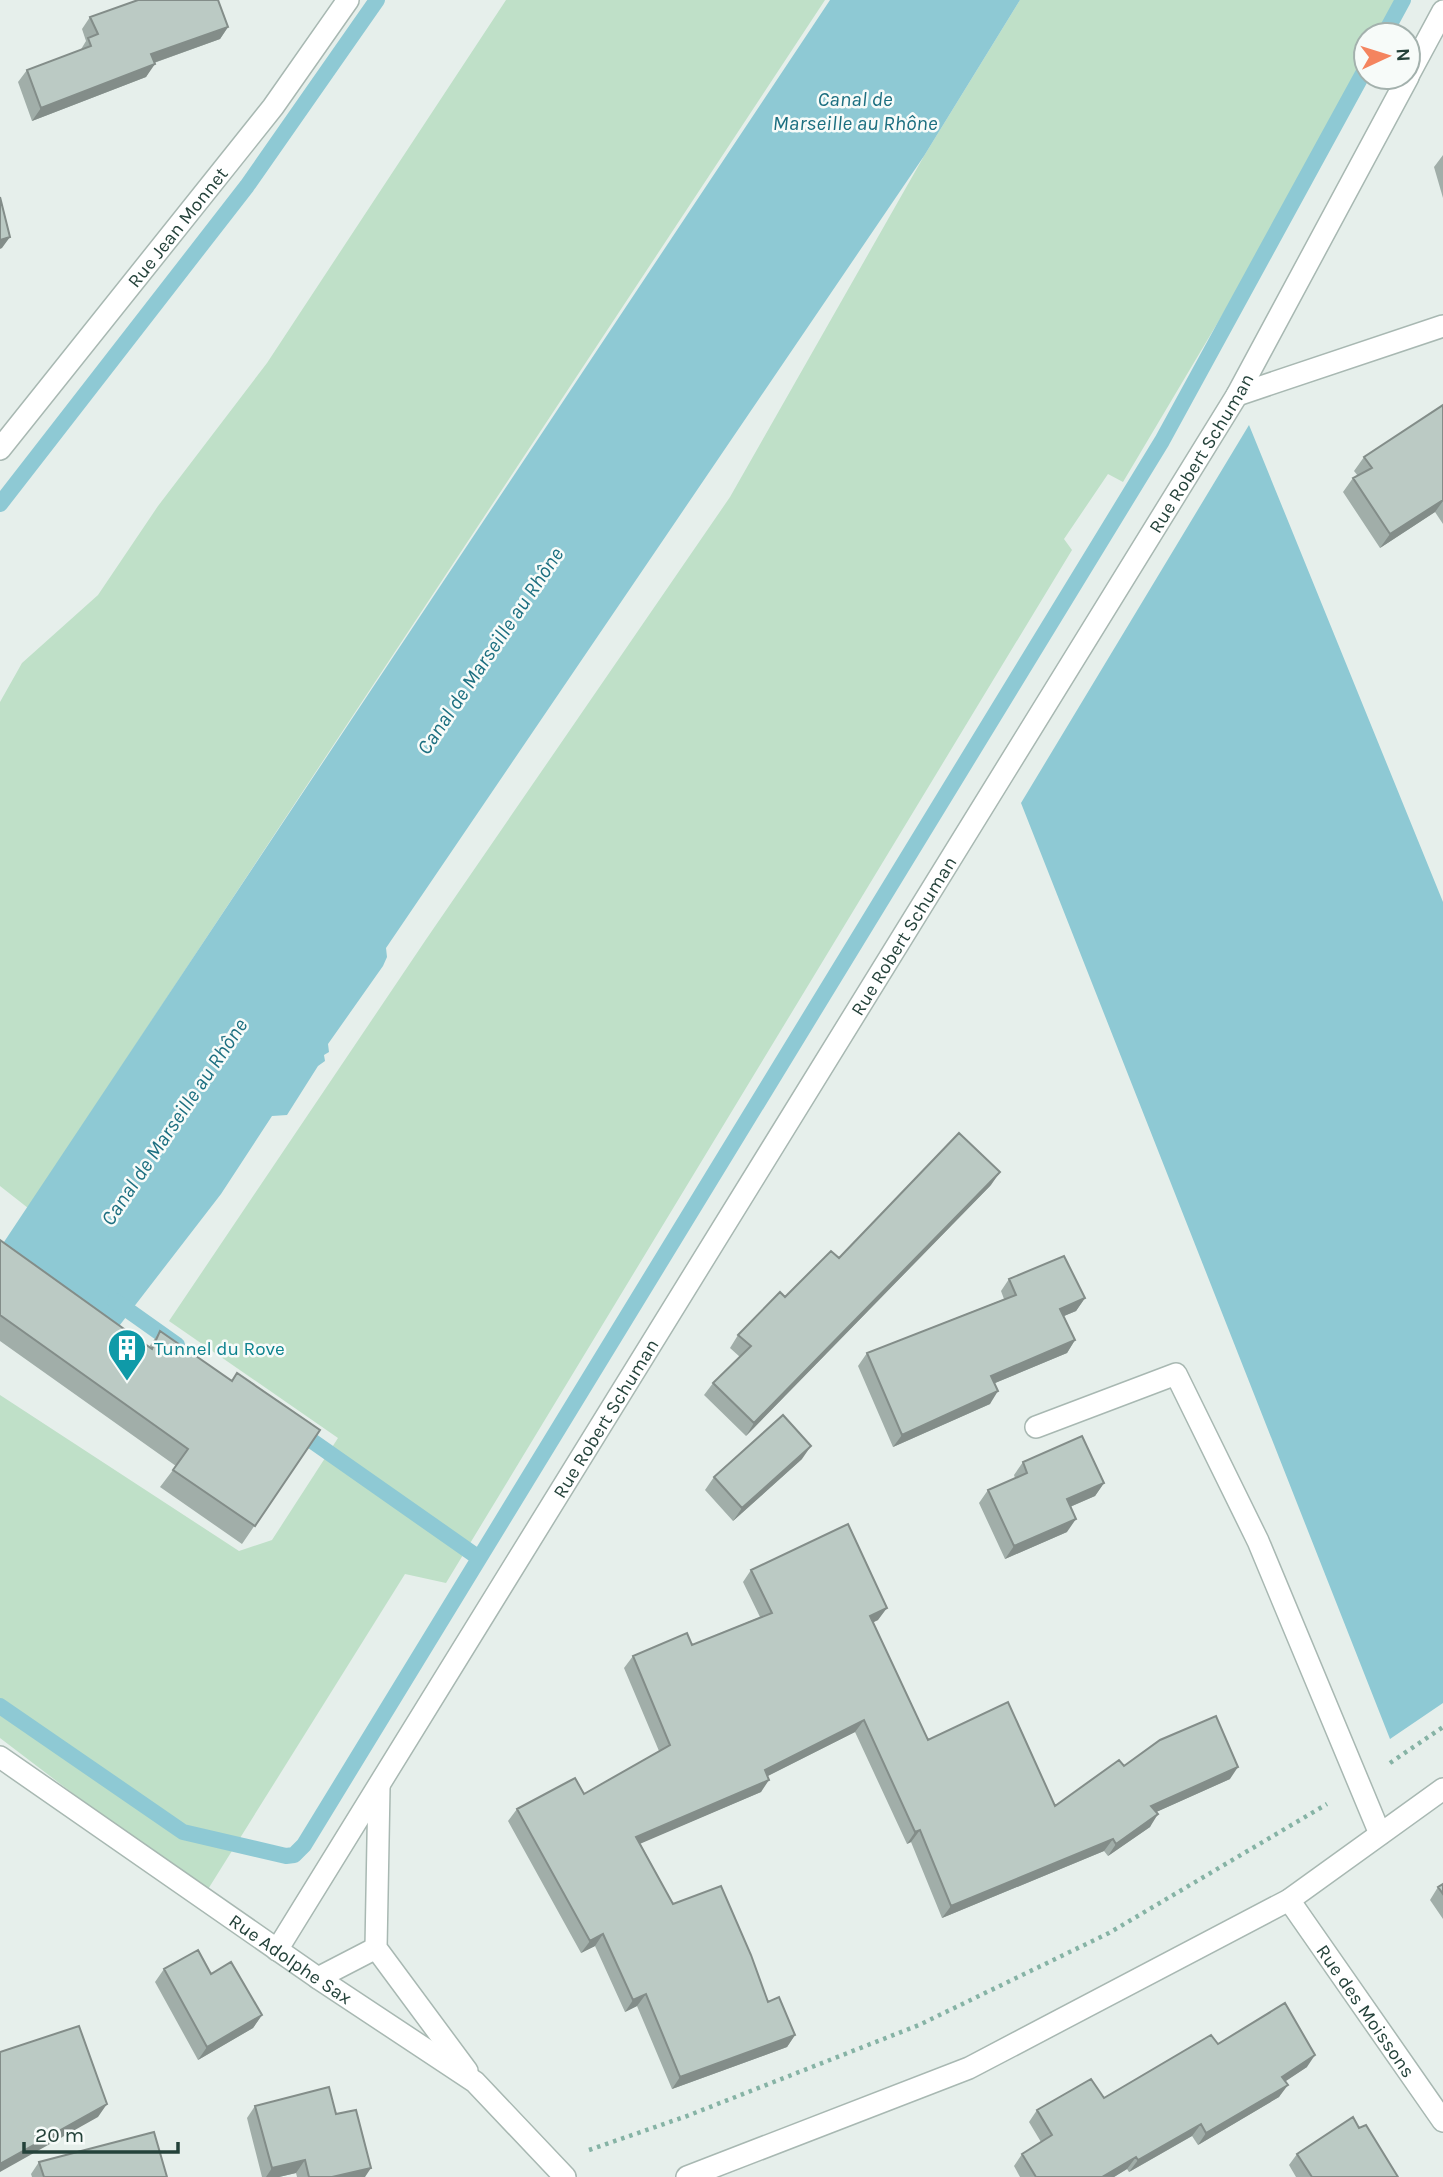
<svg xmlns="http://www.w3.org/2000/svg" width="1443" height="2177" viewBox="0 0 1443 2177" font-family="Karla,sans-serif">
  <rect width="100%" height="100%" fill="#e6efeb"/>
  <path fill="#bfe0c8" d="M 506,0 L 825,0 L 28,1208 L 0,1186 L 0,702 L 22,663 L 98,595 L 158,506 L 267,363 Z
    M 1020,0 L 1398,0 L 1379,35 L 1366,35 L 1366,59 L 1246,275 L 1123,482 L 1108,474 L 1064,539 L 1072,550 L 446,1583 L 405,1574 L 205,1894 L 0,1738 L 0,1395 L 239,1551 L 272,1540 L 338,1438 L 169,1321 L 427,938 L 730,497 L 924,156 Z"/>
  <path fill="#8ec9d4" d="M 830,0 L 1020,0 L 924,156 L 386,948 L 387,957 L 383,966 L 328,1044 L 329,1052 L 324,1055 L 325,1061 L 318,1066 L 287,1115 L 272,1116 L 221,1194 L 106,1343 L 0,1248 Z
    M 1249,425 L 1443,902 L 1443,1703 L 1390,1739 L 1021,803 Z"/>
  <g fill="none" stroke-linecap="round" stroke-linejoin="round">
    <path stroke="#8ec9d4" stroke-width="16" d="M 1384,35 L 1403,0
      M 0,504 L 247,186 L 377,0
      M 115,1301 L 177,1345
      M 295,1429 L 479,1558
      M 0,1706 L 183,1832 L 286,1856 L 294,1855 L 304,1845 L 1162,441 L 1366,68"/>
    <g stroke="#a8b8b2" stroke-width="24">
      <g id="minor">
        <path d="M 1408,76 L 1443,11"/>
        <path d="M 1237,395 L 1443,326"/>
        <path id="s1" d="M 0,449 L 273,107 L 348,0"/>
        <path d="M 1036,1427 L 1176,1374 L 1258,1541 L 1380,1834"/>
        <path id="s2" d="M 0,1757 L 318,1978 L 475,2082 L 565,2177"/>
        <path d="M 379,1787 L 376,1948 L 467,2071"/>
        <path id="s3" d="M 1289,1900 L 1443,2121"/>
        <path id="s4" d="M 277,1950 L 1237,395 L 1408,77"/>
        <path d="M 318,1978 L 376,1948"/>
      </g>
    </g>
    <g stroke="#a8b8b2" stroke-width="24">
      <path id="tertiary" d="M 687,2177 L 969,2068 L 1289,1900 L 1443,1789"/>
    </g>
    <path stroke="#86b3a5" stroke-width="4.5" stroke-dasharray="3.5 5" stroke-linecap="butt" d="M 1390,1763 L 1443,1727
      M 589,2150 L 687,2116 L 919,2025 L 1109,1933 L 1327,1804"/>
    <use href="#minor" stroke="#fff" stroke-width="21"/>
    <use href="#tertiary" stroke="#fff" stroke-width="21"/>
  </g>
  <path fill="#a1aea9" d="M 90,17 L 228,27 L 220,39 L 154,63 L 146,77 L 32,121 L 18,82 L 27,70 L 80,51 L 86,41 L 82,29 Z
    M 1443,155 L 1443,198 L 1434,167 Z
    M 1443,405 L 1443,524 L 1435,512 L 1380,548 L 1343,492 L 1353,478 L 1358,476 L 1354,471 L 1364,457 Z
    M 991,1185 L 746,1436 L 704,1395 L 713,1383 L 740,1357 L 730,1348 L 738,1335 L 785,1297 L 839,1258 Z
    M 0,1240 L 149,1347 L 160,1331 L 232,1381 L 320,1430 L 242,1544 L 160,1487 L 176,1466 L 0,1341 Z
    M 1009,1279 L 1085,1298 L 1076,1311 L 1064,1316 L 1075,1340 L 1067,1353 L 995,1383 L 990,1404 L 893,1447 L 858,1366 L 867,1353 L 1004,1299 L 1001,1291 Z
    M 802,1459 L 733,1521 L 705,1490 L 714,1477 Z
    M 1023,1462 L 1104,1483 L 1095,1496 L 1070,1507 L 1067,1532 L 1005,1559 L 979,1503 L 988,1490 L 1015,1478 L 1014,1475 Z
    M 751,1570 L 878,1620 L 873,1622 L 928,1740 L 1055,1806 L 1124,1766 L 1230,1779 L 1156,1812 L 1150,1827 L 1108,1856 L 1104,1851 L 942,1918 L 911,1842 L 907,1844 L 855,1732 L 767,1776 L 761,1792 L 640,1843 L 673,1904 L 768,2002 L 795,2035 L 787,2047 L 672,2089 L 637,2006 L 625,2012 L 595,1946 L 581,1953 L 508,1821 L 517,1809 L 584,1794 L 659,1751 L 624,1668 L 633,1656 L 692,1645 L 760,1617 L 743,1582 Z
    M 1443,1884 L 1443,1919 L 1430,1900 L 1438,1887 Z
    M 164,1969 L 211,1974 L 262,2015 L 253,2028 L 198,2060 L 155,1982 Z
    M 1218,2044 L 1307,2067 L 1285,2081 L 1279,2097 L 1198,2145 L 1192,2136 L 1129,2172 L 1127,2169 L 1114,2177 L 1020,2177 L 1014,2166 L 1022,2154 L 1041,2142 L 1029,2122 L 1037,2110 L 1104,2098 Z
    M 255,2106 L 336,2114 L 365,2177 L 297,2177 L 296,2173 L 279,2177 L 262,2177 L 247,2118 Z
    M 1359,2128 L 1398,2177 L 1296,2177 L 1289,2165 L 1297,2154 Z
    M 39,2162 L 167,2177 L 32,2177 L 31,2174 Z"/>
  <path fill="#838d89" d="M 228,27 L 220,39 L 142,67 L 151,54 Z
    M 155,64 L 146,77 L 32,121 L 41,108 Z
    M 10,237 L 2,248 L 0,249 L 0,240 Z
    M 1443,500 L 1443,501 L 1435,512 L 1380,548 L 1390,534 Z
    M 1000,1172 L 991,1185 L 746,1436 L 754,1423 Z
    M 1085,1298 L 1076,1311 L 1052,1321 L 1060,1309 Z
    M 1075,1340 L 1067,1353 L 983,1388 L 991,1376 Z
    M 998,1391 L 990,1404 L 893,1447 L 902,1435 Z
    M 811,1446 L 802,1459 L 733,1521 L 742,1508 Z
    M 1104,1483 L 1095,1496 L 1058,1512 L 1067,1499 Z
    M 1076,1519 L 1067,1532 L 1005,1559 L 1014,1546 Z
    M 887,1608 L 878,1620 L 862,1628 L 870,1616 Z
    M 864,1720 L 855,1732 L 756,1782 L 765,1770 Z
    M 1238,1767 L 1230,1779 L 1143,1818 L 1151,1806 Z
    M 769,1780 L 761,1792 L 628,1849 L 636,1837 Z
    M 1158,1814 L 1150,1827 L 1108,1856 L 1116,1844 Z
    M 920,1830 L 911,1842 L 907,1844 L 915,1832 Z
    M 1113,1839 L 1104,1851 L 942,1918 L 951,1906 Z
    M 603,1934 L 595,1946 L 581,1953 L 590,1941 Z
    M 646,1994 L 637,2006 L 625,2012 L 633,2000 Z
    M 262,2015 L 253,2028 L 198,2060 L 207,2047 Z
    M 795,2035 L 787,2047 L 672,2089 L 680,2077 Z
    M 1315,2055 L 1307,2067 L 1274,2089 L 1282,2077 Z
    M 1288,2085 L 1279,2097 L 1198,2145 L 1206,2133 Z
    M 107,2104 L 98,2117 L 0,2172 L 0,2164 Z
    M 1201,2124 L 1192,2136 L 1129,2172 L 1138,2160 Z
    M 1136,2157 L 1127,2169 L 1114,2177 L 1102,2177 Z
    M 305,2160 L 296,2173 L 279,2177 L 266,2177 L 272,2168 Z
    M 371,2168 L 365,2177 L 332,2177 Z"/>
  <path fill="#bbcac4" stroke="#838d89" stroke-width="2" d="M 138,0 L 218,0 L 228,27 L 151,54 L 155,64 L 41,108 L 27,70 L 91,46 L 88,38 L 98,34 L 90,17 Z
    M 0,197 L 10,237 L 0,240 Z
    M 1443,405 L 1443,500 L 1390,534 L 1353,478 L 1372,468 L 1364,457 Z
    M 959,1133 L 1000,1172 L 754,1423 L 713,1383 L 751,1346 L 738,1335 L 780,1292 L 785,1297 L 831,1251 L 839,1258 Z
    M 0,1240 L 152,1349 L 160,1331 L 232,1381 L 237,1373 L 320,1430 L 255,1526 L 173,1470 L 188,1449 L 0,1315 Z
    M 1064,1256 L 1085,1298 L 1060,1309 L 1075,1340 L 991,1376 L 998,1391 L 902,1435 L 867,1353 L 1016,1295 L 1009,1279 Z
    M 783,1415 L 811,1446 L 742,1508 L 714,1477 Z
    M 1082,1436 L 1104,1483 L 1067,1499 L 1076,1519 L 1014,1546 L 988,1490 L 1027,1473 L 1023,1462 Z
    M 848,1524 L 887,1608 L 870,1616 L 928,1740 L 1008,1702 L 1055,1806 L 1119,1760 L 1124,1766 L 1160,1740 L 1216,1716 L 1238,1767 L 1151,1806 L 1158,1814 L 1116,1844 L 1113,1839 L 951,1906 L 920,1830 L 915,1832 L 864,1720 L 765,1770 L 769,1780 L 636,1837 L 673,1904 L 721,1886 L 751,1955 L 768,2002 L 779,1997 L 795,2035 L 680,2077 L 646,1994 L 633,2000 L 603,1934 L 590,1941 L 517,1809 L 575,1778 L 584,1794 L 670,1745 L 633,1656 L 687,1633 L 692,1645 L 772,1613 L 751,1570 Z
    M 1443,1884 L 1443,1894 L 1438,1887 Z
    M 198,1950 L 211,1974 L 231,1962 L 262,2015 L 207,2047 L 164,1969 Z
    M 1285,2003 L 1315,2055 L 1282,2077 L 1288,2085 L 1206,2133 L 1201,2124 L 1138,2160 L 1136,2157 L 1102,2177 L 1036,2177 L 1022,2154 L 1052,2135 L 1037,2110 L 1091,2079 L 1104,2098 L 1211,2035 L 1218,2044 Z
    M 79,2026 L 107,2104 L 0,2164 L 0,2052 Z
    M 329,2087 L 336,2114 L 356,2110 L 371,2168 L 332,2177 L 309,2177 L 305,2160 L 272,2168 L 255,2106 Z
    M 1353,2117 L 1359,2128 L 1366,2125 L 1398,2177 L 1312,2177 L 1297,2154 Z
    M 154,2132 L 167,2177 L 44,2177 L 39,2162 Z"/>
  <defs>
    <g id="building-pin" transform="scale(2.0125)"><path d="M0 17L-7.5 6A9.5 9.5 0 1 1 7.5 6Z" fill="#0f9aa8" stroke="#f7fbf9"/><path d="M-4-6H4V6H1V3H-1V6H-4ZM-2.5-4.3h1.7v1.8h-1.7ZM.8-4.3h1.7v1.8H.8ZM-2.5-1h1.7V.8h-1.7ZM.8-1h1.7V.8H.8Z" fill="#fff"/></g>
  </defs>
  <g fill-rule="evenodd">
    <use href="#building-pin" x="127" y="1348"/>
  </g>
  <g text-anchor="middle" stroke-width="5" stroke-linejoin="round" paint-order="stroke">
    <g font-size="19" fill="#24423a" stroke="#f7fbf9">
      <text dy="7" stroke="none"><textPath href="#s1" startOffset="284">Rue Jean Monnet</textPath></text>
      <text dy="7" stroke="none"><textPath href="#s4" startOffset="1759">Rue Robert Schuman</textPath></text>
      <text dy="7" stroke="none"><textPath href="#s4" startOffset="1192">Rue Robert Schuman</textPath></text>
      <text dy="7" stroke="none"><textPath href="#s4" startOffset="625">Rue Robert Schuman</textPath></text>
      <text dy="7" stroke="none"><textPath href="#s2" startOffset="354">Rue Adolphe Sax</textPath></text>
      <text dy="7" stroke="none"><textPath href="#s3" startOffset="135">Rue des Moissons</textPath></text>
    </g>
    <g font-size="19" fill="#0d838f" stroke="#f7fbf9" text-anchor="start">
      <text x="154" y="1355">Tunnel du Rove</text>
    </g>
    <g font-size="21" font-style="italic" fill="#1c6f80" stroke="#f7fbf9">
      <text x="855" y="106">Canal de<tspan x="855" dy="24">Marseille au Rhône</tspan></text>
      <text transform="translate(490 651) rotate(-56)" y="7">Canal de Marseille au Rhône</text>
      <text transform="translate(174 1122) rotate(-56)" y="7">Canal de Marseille au Rhône</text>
    </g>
  </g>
  <g transform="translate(1387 56) rotate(86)"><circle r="33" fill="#f7fbf9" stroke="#a3b1ad" stroke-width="2"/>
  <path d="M0-5L12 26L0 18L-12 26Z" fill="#f4845f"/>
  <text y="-10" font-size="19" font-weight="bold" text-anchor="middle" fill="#24423a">N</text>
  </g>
  <path d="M24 2142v10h154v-10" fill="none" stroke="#24423a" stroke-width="3.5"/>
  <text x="35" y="2142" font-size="21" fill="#24423a" stroke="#f7fbf9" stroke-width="5" paint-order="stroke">20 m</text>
</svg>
